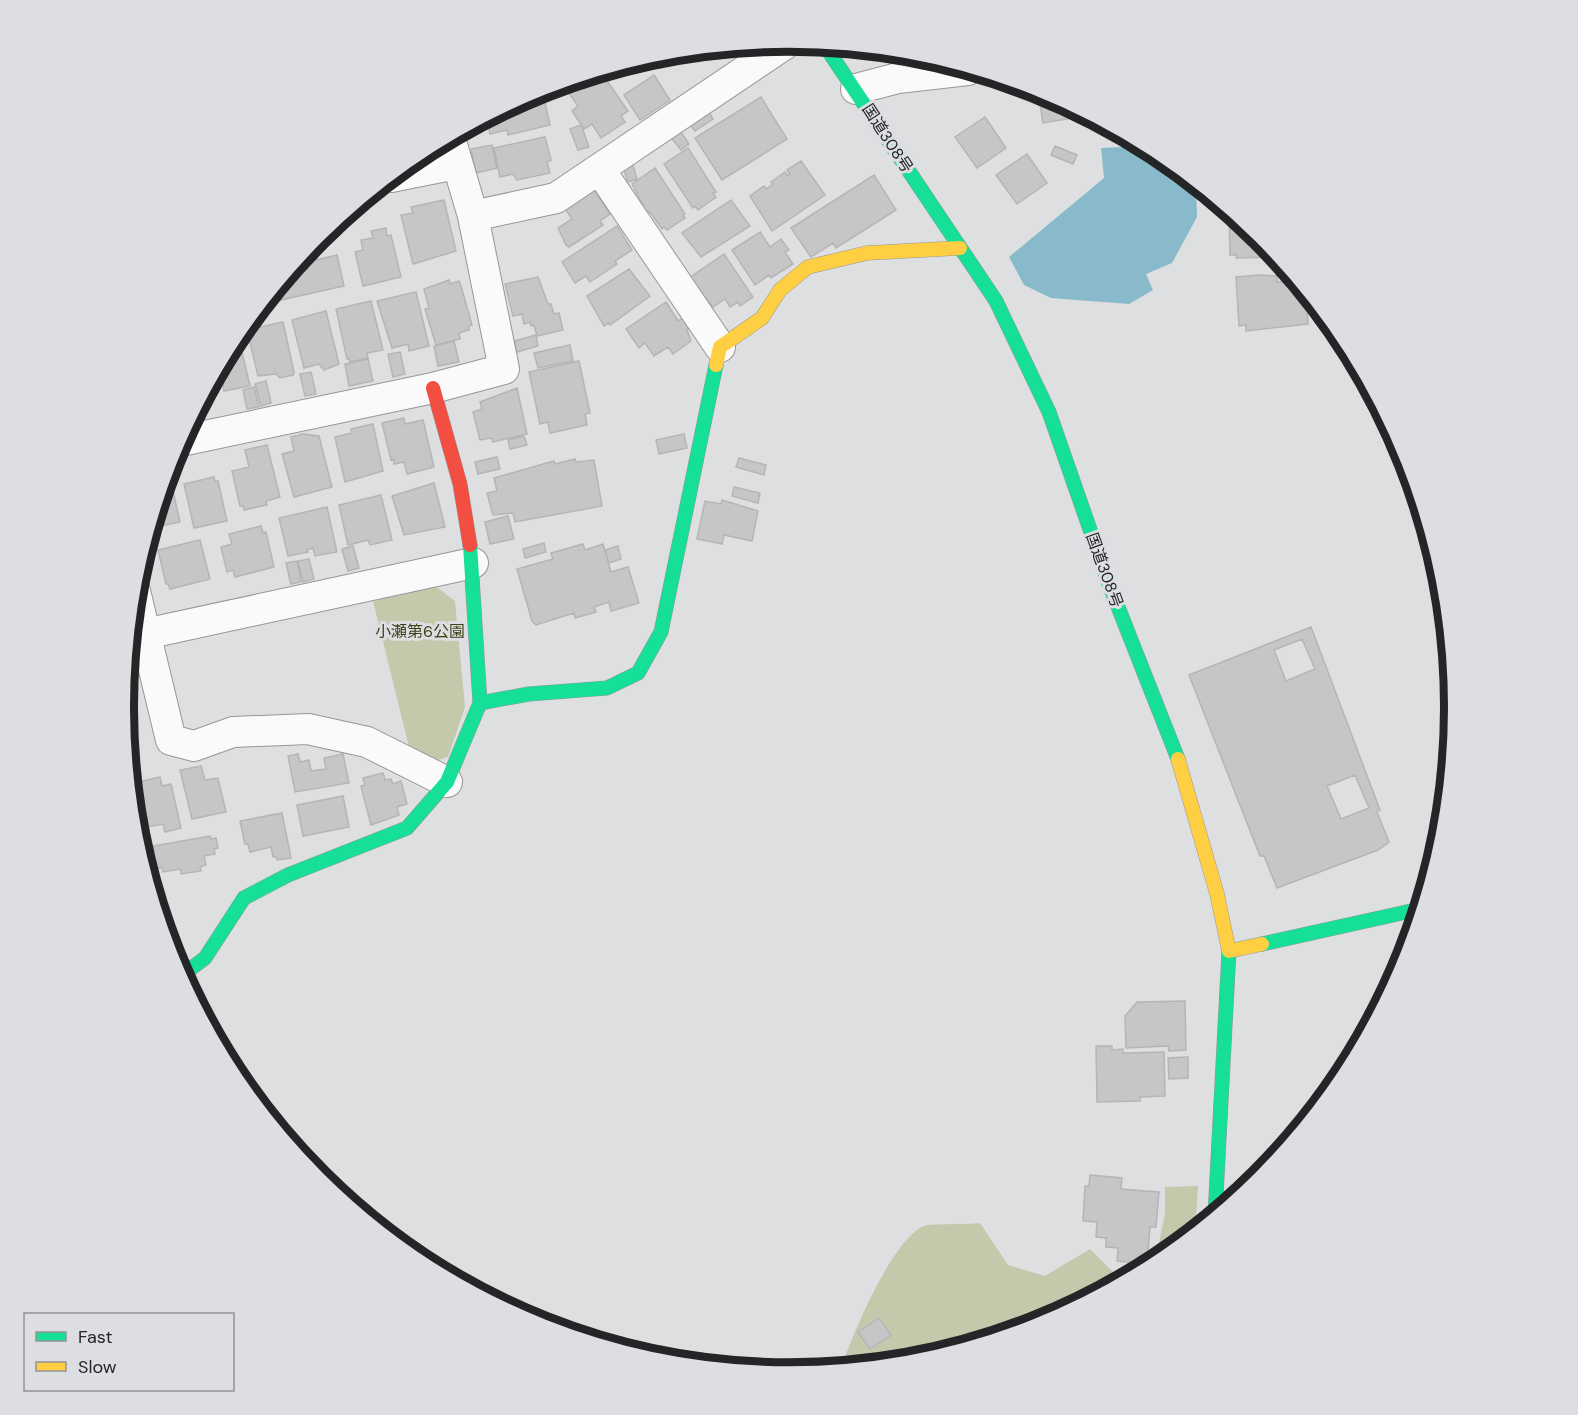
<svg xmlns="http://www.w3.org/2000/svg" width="1578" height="1415" viewBox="0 0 1578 1415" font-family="'DM Sans','Noto Sans JP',sans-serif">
  <rect width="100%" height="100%" fill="#dedfe1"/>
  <path fill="#c4c9ac" d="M 435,586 L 455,601 L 465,707 L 448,757 L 428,763 L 410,751 L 373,601 Z
    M 1198,1186 L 1195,1231 L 1155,1263 L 1165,1213 L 1165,1187 Z
    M 980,1223 L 1008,1265 L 1045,1276 L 1090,1249 L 1122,1281 L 1043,1322 L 918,1360 L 841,1368 C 852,1336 892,1239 924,1226 C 933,1223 967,1225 980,1223 Z"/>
  <path fill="#89bacb" d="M 1144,146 L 1159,154 L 1196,185 L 1197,217 L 1172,263 L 1146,274 L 1153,290 L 1129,304 L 1051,298 L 1024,285 L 1009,257 L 1104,178 L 1101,148 Z"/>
  <path fill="#c6c6c8" stroke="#b5b5b7" stroke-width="1.5" fill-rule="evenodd" d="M 601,72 L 628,111 L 621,116 L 625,122 L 601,138 L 592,124 L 584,129 L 572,111 L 578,106 L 568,92 L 592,75 Z
    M 654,75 L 670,100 L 640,120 L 624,95 Z
    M 542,90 L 550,125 L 508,135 L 507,130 L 490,134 L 487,118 Z
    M 1038,91 L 1079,112 L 1080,117 L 1043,123 Z
    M 761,97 L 787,139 L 722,180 L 695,138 Z
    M 709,112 L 713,119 L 695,131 L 690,125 Z
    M 985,117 L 1006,148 L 977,168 L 955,137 Z
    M 581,125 L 589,147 L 578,150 L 570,129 Z
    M 678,127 L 689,144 L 681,150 L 668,134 Z
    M 545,137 L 551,160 L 547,162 L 550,173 L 517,180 L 513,174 L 500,177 L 494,148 Z
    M 492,145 L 497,168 L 476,173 L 471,149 Z
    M 1055,146 L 1077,155 L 1073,164 L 1051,155 Z
    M 688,148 L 716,192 L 713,193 L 716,197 L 698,210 L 695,206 L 693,208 L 664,164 Z
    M 1027,154 L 1047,183 L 1017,204 L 996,175 Z
    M 801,161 L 825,195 L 772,231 L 750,196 L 764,186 L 766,189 L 773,184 L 771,182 L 785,172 L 787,175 L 790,174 L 787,170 Z
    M 632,162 L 637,179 L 628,182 L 622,164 Z
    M 655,168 L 685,214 L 683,215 L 685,218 L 667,230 L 664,227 L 662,229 L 650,212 L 647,213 L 632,184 Z
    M 874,175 L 896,210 L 836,248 L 833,243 L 811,257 L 791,228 Z
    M 593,188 L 610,214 L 600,221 L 603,225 L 569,247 L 566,245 L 558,228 L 572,219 L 564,207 Z
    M 444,200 L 456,251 L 413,264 L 401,215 L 413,213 L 411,207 Z
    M 731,200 L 750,226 L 701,257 L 682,233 Z
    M 1229,214 L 1260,237 L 1273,253 L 1272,257 L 1236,258 L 1237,255 L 1230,255 Z
    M 617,226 L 632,250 L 615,261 L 617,264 L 590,282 L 586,276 L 575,283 L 562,262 Z
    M 386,228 L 387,236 L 391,235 L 401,277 L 363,286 L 355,252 L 363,250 L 361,240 L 373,238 L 371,231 Z
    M 760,232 L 770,247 L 781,239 L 789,250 L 785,252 L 793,264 L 771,278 L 769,275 L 755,285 L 732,250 Z
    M 313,244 L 316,260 L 337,255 L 344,286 L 263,304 Z
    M 724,254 L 753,297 L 740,306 L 738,302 L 730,307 L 725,299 L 713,307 L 689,278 Z
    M 629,269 L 650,296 L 610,325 L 609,323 L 604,326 L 587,296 Z
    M 1260,275 L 1277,276 L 1277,282 L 1296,281 L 1306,293 L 1308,324 L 1246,331 L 1246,325 L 1239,326 L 1236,277 Z
    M 538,277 L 548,304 L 551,304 L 554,314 L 559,313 L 563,330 L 537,336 L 534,325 L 531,326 L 530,322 L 524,324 L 522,314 L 513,316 L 505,284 Z
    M 449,280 L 450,284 L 459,281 L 461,286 L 472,325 L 469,326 L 469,330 L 459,333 L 460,339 L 436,345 L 425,309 L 429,308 L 424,289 Z
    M 416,292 L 429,346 L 409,351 L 408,344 L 392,348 L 377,301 Z
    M 371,301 L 383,350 L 367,353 L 368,358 L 350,362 L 349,358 L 347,359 L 336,309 Z
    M 666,302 L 678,321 L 683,318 L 690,328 L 687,330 L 691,341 L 673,354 L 668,347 L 654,356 L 645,343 L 639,348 L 626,329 Z
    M 326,311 L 339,364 L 324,370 L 319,364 L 304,368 L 292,320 Z
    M 283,322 L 294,372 L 293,375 L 280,378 L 276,374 L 258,376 L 247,330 Z
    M 238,335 L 250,386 L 224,391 L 223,384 L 214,386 L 213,381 Z
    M 536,335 L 538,346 L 517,352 L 514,341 Z
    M 454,341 L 459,362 L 438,366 L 434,346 Z
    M 570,345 L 573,361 L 538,368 L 534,353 Z
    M 400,352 L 405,374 L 393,377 L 388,354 Z
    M 368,359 L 373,381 L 349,386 L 345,364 Z
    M 579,361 L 590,413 L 585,414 L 587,425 L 550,433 L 548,422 L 540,424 L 529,372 Z
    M 311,372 L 316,394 L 305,396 L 300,374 Z
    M 266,381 L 271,403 L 261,406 L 255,384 Z
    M 254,387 L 259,407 L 247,409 L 243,390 Z
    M 517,388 L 527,434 L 493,442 L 491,438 L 480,440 L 473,412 L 482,409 L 480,402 Z
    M 200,404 L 203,419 L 191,422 Z
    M 404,418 L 405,424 L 423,420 L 434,467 L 407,474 L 404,462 L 394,464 L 394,459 L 391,460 L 382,423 Z
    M 373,424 L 383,471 L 345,482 L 335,437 L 352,433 L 351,429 Z
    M 303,434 L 319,436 L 332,487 L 294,497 L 282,454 L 294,451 L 291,437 Z
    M 684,434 L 687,448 L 659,454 L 656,440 Z
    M 524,436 L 527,445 L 510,449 L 508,440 Z
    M 267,445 L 280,497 L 266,501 L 267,505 L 244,510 L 243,506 L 240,506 L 232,471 L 249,467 L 245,450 Z
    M 497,457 L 500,469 L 478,474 L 475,462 Z
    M 739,458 L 766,465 L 764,475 L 736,467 Z
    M 575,459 L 576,462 L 594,460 L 602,506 L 515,522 L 513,513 L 493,515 L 487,493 L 497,491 L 494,478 L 554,461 L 555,464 Z
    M 214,477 L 215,481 L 218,481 L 227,521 L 194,528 L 184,484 Z
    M 170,478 L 180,522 L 151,528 L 166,479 Z
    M 434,483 L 445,527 L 404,535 L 392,496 Z
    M 734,487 L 760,493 L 758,503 L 732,496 Z
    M 381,495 L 392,540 L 370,545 L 368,540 L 348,545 L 339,505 Z
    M 722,500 L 758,511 L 752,541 L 724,535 L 722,544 L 697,539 L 705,501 L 721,504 Z
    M 327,507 L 337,552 L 315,556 L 313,548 L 307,550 L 308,552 L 288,556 L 279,518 Z
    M 508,516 L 514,539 L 490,544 L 485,522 Z
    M 261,526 L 263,533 L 266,532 L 274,567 L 235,577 L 233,570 L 227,572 L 221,547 L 232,544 L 229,534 Z
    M 200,540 L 210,579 L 170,589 L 168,584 L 166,584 L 158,550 Z
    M 544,543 L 546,552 L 525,558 L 523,549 Z
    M 583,544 L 585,550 L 603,544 L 611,572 L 628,567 L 639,603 L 611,611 L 609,602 L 594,607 L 596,612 L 575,618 L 574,613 L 536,625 L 532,621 L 517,569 L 553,559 L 551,553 Z
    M 353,546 L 359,568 L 348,571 L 342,549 Z
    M 618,546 L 621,559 L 609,563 L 605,550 Z
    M 309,559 L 314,579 L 303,582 L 298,561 Z
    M 297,561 L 301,582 L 291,584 L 286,563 Z
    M 1311,627 L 1380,810 L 1377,812 L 1389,842 L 1378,850 L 1277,888 L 1264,856 L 1260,856 L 1189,675 ZM 1302,639 L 1315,669 L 1286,681 L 1274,650 ZM 1355,775 L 1369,808 L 1341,819 L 1327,786 Z
    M 298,754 L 300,762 L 309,760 L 311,771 L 326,769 L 324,758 L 343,754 L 349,783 L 295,792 L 288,756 Z
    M 201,766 L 205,780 L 218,778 L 226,812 L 192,819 L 180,770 Z
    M 383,773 L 385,780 L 391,779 L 393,784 L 401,781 L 407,804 L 397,807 L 399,815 L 371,825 L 361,786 L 365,785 L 363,778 Z
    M 160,777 L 162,786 L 171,784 L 181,828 L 165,832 L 163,824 L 147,827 L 138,782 Z
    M 343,796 L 349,827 L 303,836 L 297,805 Z
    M 282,813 L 291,858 L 277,860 L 277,857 L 273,857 L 271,847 L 250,852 L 248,844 L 245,844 L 240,821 Z
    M 210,836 L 211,839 L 216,838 L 218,848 L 214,849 L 215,854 L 204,856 L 206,865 L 200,867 L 201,871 L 181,874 L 180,869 L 163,872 L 162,867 L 157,869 L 153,846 Z
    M 1185,1001 L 1186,1050 L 1169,1051 L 1168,1046 L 1126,1048 L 1125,1016 L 1137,1002 Z
    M 1096,1046 L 1112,1046 L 1112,1050 L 1123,1049 L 1123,1053 L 1164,1052 L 1165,1096 L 1140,1097 L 1140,1101 L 1097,1102 Z
    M 1188,1057 L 1188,1078 L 1169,1079 L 1168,1058 Z
    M 1090,1175 L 1122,1178 L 1121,1189 L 1159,1192 L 1156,1227 L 1150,1227 L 1147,1264 L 1117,1261 L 1118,1248 L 1106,1247 L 1106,1238 L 1096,1237 L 1097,1222 L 1083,1221 L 1085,1186 L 1089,1186 Z
    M 879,1318 L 891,1335 L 870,1349 L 858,1332 Z"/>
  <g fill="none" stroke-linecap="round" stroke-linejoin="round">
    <g stroke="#969798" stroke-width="32">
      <path id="street" d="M 856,89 L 898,78 L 968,70
        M 600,170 L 720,347
        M 391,177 L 456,164
        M 473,216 L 556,198 L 788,42
        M 181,441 L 433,388 L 504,369 L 473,216 L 450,138
        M 135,591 L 171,740 L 194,746 L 233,732 L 308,729 L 367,742 L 447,782
        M 145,634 L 473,563"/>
    </g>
    <g stroke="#969798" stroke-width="15">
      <path id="fast" d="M 825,46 L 996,301 L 1049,412 L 1109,584 L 1178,759
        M 480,703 L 529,694 L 607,688 L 638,673 L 661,632 L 716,365
        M 1262,944 L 1420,909
        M 181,976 L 205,958 L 244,898 L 288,875 L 407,828 L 447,782 L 480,703 L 470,545
        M 1215,1215 L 1229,951"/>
    </g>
    <g stroke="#969798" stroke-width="15">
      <path id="slow" d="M 716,365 L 720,347 L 762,318 L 780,290 L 808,267 L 867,253 L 960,248
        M 1178,759 L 1217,894 L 1229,951 L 1262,944"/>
    </g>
    <g stroke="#969798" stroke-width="15">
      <path id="jam" d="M 433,388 L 460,484 L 470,545"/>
    </g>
    <use href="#street" stroke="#fafafa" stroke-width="30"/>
    <use href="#fast" stroke="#16e098" stroke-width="14"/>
    <use href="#slow" stroke="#ffcf43" stroke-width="14"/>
    <use href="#jam" stroke="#f24e42" stroke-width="14"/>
  </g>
  <g text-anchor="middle" stroke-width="6" stroke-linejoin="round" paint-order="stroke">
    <g font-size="16" fill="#242526" stroke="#dddee2">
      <text transform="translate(888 138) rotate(57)" y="6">国道308号</text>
      <text transform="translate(1105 570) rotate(70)" y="6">国道308号</text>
    </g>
    <g font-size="16" fill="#3d4216" stroke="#dddee2">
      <text x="420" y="637">小瀬第6公園</text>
    </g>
  </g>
  <path d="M0 0H1578V1415H0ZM134 707a655 655 0 1 1 1310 0a655 655 0 1 1-1310 0Z" fill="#dddee2" fill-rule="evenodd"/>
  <path fill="none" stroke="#242526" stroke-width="8" d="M134 707a655 655 0 1 1 1310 0a655 655 0 1 1-1310 0Z"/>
  <rect x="24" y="1313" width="210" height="78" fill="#dddee2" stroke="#939497" stroke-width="1.5"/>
  <rect x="36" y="1332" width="30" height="9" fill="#16e098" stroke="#939497" stroke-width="1.5"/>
  <text x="78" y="1343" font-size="18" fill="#242526">Fast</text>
  <rect x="36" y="1362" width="30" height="9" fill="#ffcf43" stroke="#939497" stroke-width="1.5"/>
  <text x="78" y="1373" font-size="18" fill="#242526">Slow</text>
</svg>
